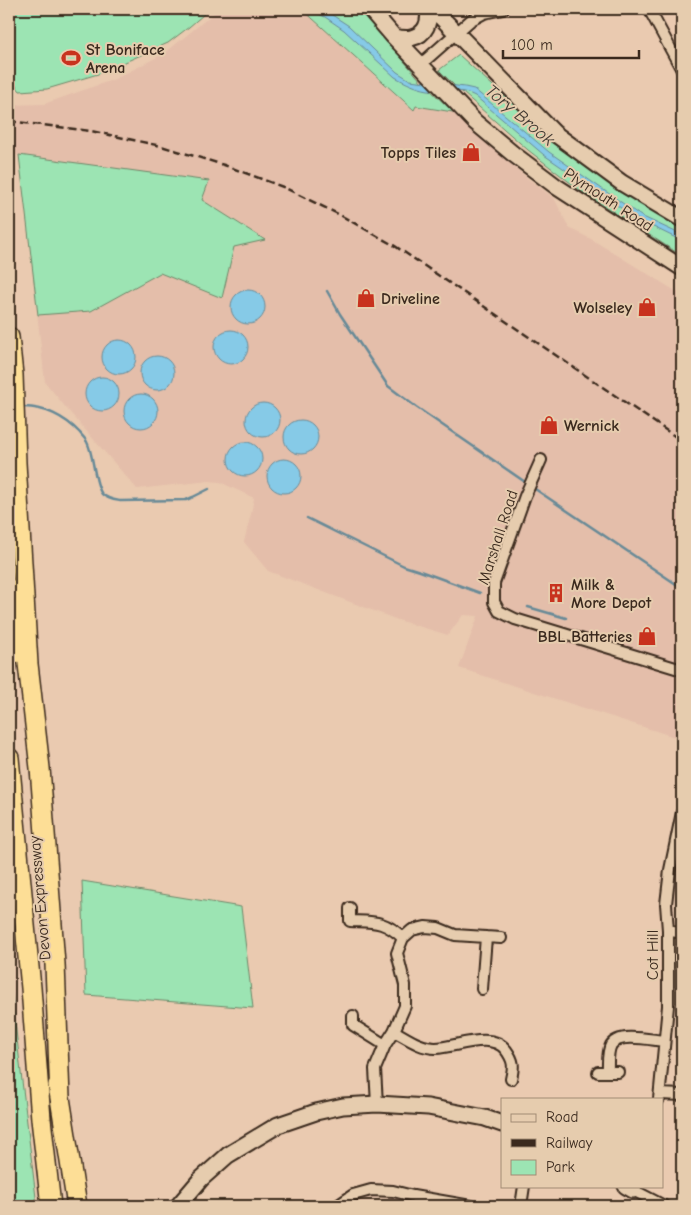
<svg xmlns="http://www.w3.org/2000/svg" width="691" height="1215" viewBox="0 0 691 1215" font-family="'Comic Neue',sans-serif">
  <rect width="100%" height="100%" fill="#eacab0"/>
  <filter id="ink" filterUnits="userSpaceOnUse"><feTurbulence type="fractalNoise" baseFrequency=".02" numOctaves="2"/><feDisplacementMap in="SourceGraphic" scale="10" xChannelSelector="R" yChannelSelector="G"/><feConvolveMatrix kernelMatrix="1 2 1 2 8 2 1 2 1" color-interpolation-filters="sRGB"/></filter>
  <g filter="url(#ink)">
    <path fill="#e4beaa" d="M 219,9 L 302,9 L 413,109 L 415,106 L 453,112 L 527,178 L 554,198 L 569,228 L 591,239 L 682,295 L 682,734 L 681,739 L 459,668 L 478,616 L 463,615 L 448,635 L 398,620 L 268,571 L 244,542 L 251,514 L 254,498 L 220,482 L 209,481 L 137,489 L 67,409 L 45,382 L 19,155 L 9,154 L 9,105 L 44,104 L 115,79 L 165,53 Z"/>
    <path fill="#9ce4b3" stroke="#6c8768" d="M 9,9 L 210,9 L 189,27 L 168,43 L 98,74 L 47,89 L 20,91 L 9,77 Z
      M 302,9 L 359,9 L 422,82 L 453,112 L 416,106 L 414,110 Z
      M 459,55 L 546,134 L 644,206 L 682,225 L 682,256 L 581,191 L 528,150 L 455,86 L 439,70 Z
      M 19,155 L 209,181 L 202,200 L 265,240 L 234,247 L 222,298 L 160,273 L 91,311 L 38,315 Z
      M 82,881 L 241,907 L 253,1008 L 86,995 Z
      M 9,976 L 11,989 L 37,1206 L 9,1206 Z"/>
    <path fill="#86cae7" stroke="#688a97" d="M 309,9 L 323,9 L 349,26 L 397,72 L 410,80 L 465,87 L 474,89 L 549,152 L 641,216 L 682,235 L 682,241 L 637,219 L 544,155 L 475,96 C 461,88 444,92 428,90 C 416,88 406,83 395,77 L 344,30 L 325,17 Z
      M231 307a17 17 0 1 1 34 0a17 17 0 1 1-34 0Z
      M214 347a17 17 0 1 1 34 0a17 17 0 1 1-34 0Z
      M102 357a17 17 0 1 1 34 0a17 17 0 1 1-34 0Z
      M140 373a17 17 0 1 1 34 0a17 17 0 1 1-34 0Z
      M85 394a17 17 0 1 1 34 0a17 17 0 1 1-34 0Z
      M124 411a17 17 0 1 1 34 0a17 17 0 1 1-34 0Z
      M246 420a17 17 0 1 1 34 0a17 17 0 1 1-34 0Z
      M284 437a17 17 0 1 1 34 0a17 17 0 1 1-34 0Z
      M228 459a17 17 0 1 1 34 0a17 17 0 1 1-34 0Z
      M267 476a17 17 0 1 1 34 0a17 17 0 1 1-34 0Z"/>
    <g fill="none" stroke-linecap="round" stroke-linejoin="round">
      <path stroke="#688a97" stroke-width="2.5" d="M 327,291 L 340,314 L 388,386 L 416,407 L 528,484
        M 21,407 C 44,406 65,417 80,433 C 82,436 86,439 87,442 C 94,455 94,484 102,494 C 107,499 114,500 120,501 L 186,500 L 193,497 L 209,489
        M 532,487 L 682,588
        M 307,518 L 404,566 L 420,571 L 480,593
        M 528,607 L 566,618"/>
      <g stroke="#3b2a1e" stroke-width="14">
        <path id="street" d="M 649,9 L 682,70
          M 420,65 L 471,20 L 484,13 L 503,9
          M 541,460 L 525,496 L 494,583 L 494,602 L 499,611 L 515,619 L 682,670
          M 350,908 L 350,921 C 374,922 384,920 403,938
          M 668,930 L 682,933
          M 482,989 L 486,937
          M 353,1016 L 353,1025 L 385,1045
          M 394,1031 C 407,1038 420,1048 436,1048 C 456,1047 492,1031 506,1050 C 514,1061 514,1066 511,1079
          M 598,1072 L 618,1072
          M 608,1072 C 608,1064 607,1052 611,1045 C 619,1032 651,1040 664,1041
          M 660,1094 L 682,1095
          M 659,1099 L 668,1006 L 668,930 L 666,904 L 670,870 L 682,812
          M 377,1104 L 375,1069 L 385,1045 L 394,1031 L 405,1006 L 405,985 L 397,953 L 403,938 L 412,930 L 425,927 L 438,928 L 455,935 L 501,938
          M 636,1187 L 633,1190 L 664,1206
          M 337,1206 L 353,1195 L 371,1190 L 393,1191 L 413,1196 L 471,1206
          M 521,1206 L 524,1186"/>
      </g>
      <g stroke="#3b2a1e" stroke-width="19">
        <path id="secondary" d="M 370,9 L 394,37 L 475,122 L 512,153 L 557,187 L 682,268
          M 433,9 L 554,133 L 622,183 L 682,219
          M 394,37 C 399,38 406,39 411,38 C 426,35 430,22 428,9
          M 626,1186 L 633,1190
          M 178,1206 L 201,1179 L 228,1155 L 278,1125 L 316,1112 L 343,1106 L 377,1104 L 428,1107 L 485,1118 L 502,1124"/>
      </g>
      <g stroke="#3b2a1e" stroke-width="22">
        <path id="highway" d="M 9,337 L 13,375 L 16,463 L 28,664 L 40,768 L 55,964 L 60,1098
          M 9,589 L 15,653
          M 9,758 L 31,988 L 41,1119 L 51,1206
          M 58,1085 L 77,1206"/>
      </g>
      <use href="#street" stroke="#e6ccae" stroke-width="10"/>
      <use href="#secondary" stroke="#e6ccae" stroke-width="15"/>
      <use href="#highway" stroke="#fdde96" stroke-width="19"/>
      <path stroke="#3b2a1e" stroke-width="2.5" stroke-dasharray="8 4" stroke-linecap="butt" d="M 9,121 L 91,131 L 161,146 L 224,165 L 283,187 L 340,215 L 395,246 L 682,441"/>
    </g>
  </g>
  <defs>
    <g id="stadium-bare" transform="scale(1.5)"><path d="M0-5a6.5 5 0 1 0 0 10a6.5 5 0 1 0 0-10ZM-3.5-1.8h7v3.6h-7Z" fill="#c8321e" stroke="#e6ccae" stroke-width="2.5" paint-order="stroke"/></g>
    <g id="shop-bare" transform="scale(1.5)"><path d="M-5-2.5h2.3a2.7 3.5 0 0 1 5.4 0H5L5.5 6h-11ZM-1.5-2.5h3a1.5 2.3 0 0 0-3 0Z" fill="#c8321e" stroke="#e6ccae" stroke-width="2.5" paint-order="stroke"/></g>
    <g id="building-bare" transform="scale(1.5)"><path d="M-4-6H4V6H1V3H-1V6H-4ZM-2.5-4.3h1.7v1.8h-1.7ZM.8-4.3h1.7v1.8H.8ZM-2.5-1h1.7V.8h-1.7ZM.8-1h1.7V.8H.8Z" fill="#c8321e" stroke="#e6ccae" stroke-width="2.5" paint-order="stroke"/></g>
  </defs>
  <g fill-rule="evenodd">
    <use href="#stadium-bare" x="71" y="58"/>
    <use href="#shop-bare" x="471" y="152"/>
    <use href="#shop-bare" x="366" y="298"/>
    <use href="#shop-bare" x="647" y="307"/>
    <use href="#shop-bare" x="549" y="425"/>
    <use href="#building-bare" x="556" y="593"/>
    <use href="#shop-bare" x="647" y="636"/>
  </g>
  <g text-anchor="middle" stroke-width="4" stroke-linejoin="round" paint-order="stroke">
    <g font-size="16" font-weight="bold" fill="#3b2a1e" stroke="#e6ccae" text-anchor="start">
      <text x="86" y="55">St Boniface<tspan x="86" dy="18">Arena</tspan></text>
      <text x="456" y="158" text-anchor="end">Topps Tiles</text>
      <text x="381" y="304">Driveline</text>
      <text x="632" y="313" text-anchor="end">Wolseley</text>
      <text x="564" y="431">Wernick</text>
      <text x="571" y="590">Milk &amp;<tspan x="571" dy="18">More Depot</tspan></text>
      <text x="632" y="642" text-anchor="end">BBL Batteries</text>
    </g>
    <g font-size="16" fill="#3b2a1e" stroke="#e6ccae">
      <text transform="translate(609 199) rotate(33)" y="6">Plymouth Road</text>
      <text transform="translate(497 537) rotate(-72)" y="6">Marshall Road</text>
      <text transform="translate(39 898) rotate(-95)" y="6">Devon Expressway</text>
      <text transform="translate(652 955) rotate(-90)" y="6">Cot Hill</text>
    </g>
    <g font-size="18" font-style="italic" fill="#423a32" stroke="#e6ccae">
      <text transform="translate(520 115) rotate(40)" y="6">Tory Brook</text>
    </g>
  </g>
  <rect width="691" height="1215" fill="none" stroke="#e6ccae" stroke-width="30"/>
  <rect x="15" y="15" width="661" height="1185" fill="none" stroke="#3b2a1e" stroke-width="2" filter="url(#ink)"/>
  <rect x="501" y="1098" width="162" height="90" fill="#e6ccae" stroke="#a28b74"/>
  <rect x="511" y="1114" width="25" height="8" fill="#e6ccae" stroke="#a28b74"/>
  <text x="546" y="1122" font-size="15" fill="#3b2a1e">Road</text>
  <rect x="511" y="1139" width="25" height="8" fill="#3b2a1e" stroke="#a28b74"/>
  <text x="546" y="1148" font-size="15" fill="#3b2a1e">Railway</text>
  <rect x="511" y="1160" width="25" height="15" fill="#9ce4b3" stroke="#a28b74"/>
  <text x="546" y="1172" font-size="15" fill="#3b2a1e">Park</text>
  <path d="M503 50v8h136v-8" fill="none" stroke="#3b2a1e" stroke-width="2.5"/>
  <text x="511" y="50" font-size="15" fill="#3b2a1e" stroke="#e6ccae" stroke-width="4" paint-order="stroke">100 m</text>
</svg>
